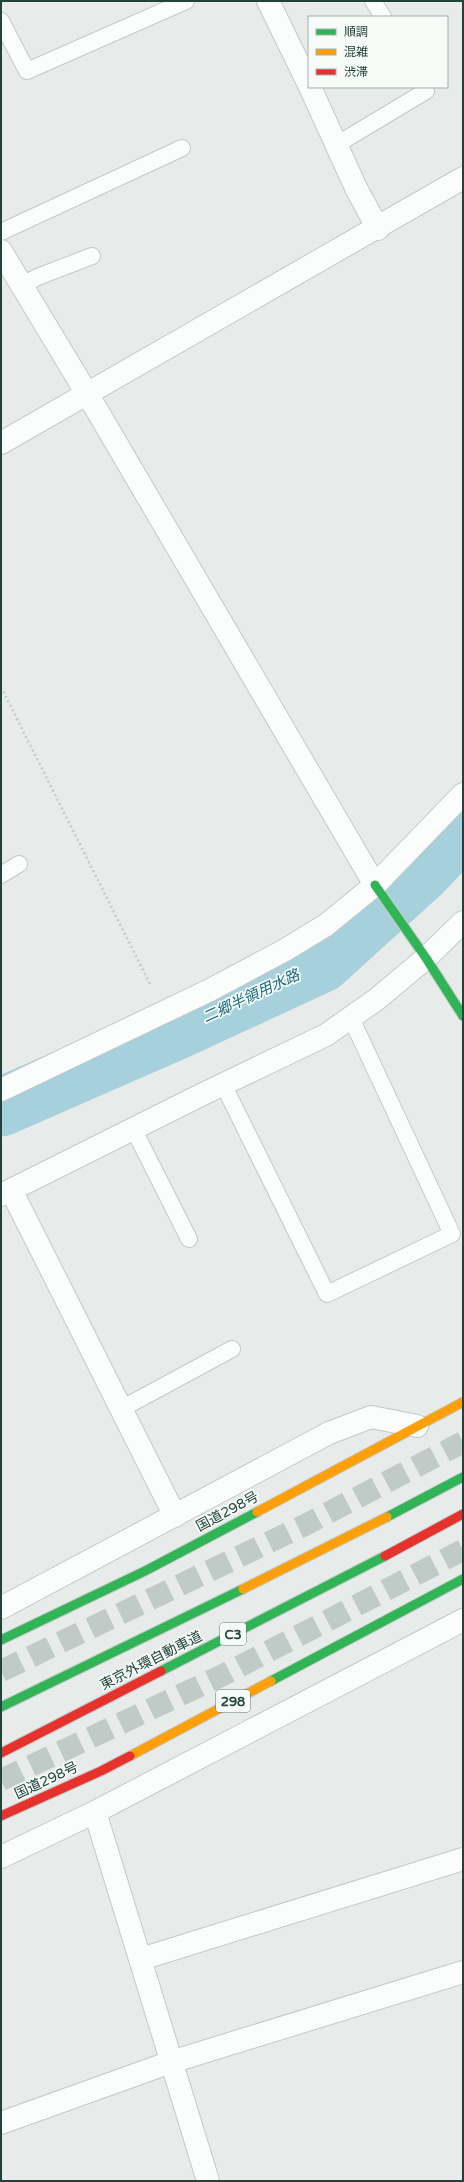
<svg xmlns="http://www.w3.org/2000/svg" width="464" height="2182" viewBox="0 0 464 2182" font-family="'Varela Round','Noto Sans JP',sans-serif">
  <rect width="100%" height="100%" fill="#e7ecea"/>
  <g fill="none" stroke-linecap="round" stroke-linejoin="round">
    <path stroke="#a6d1dc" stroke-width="59" d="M 1,1107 L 177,1030 L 322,963 L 420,874 L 463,829"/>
    <path stroke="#c0cac7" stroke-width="22" stroke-dasharray="22 11" stroke-linecap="butt" d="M 1,1671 L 305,1525 L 463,1442
      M 1,1780 L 227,1673 L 463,1550"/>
    <g stroke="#c4c9c7" stroke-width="18">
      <path id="lane" d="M 373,1 L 383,17
        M 1,21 L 27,71 L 186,1
        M 336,145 L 426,91 L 424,87
        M 1,232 L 182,148
        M 21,285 L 40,276 L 92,256
        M 1,875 L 19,864
        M 223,1084 L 327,1294 L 452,1234 L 351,1018
        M 133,1128 L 189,1239
        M 121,1409 L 232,1349"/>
    </g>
    <g stroke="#c4c9c7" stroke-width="24">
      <path id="street" d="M 268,1 L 309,85
        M 310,87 L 356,188 L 378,229
        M 1,251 L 98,412 L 375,885
        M 1,443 L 463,178
        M 1,1090 L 210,990 L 285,950 L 326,925 L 375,885 L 463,794
        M 11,1190 L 175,1516
        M 1,1195 L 203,1094 L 326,1035 L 377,999 L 426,958 L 463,922
        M 1,1608 L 329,1433 L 371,1417 L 417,1426
        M 95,1812 L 208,2181
        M 1,1857 L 95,1812 L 463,1620
        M 141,1959 L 463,1859
        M 1,2123 L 171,2062 L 463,1972"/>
    </g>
    <g stroke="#c2cac7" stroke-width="11">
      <path id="fast" d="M 375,885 L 426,958 L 463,1016
        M 387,1517 L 463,1477
        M 1,1640 L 145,1571 L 257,1512
        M 161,1671 L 385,1556
        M 271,1681 L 463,1579
        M 1,1707 L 243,1589"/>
    </g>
    <g stroke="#c2cac7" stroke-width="11">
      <path id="slow" d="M 257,1512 L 463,1402
        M 243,1589 L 387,1517
        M 130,1756 L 271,1681"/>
    </g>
    <g stroke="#c2cac7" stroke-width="11">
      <path id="jam" d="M 385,1556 L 463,1514
        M 1,1753 L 161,1671
        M 1,1816 L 101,1771 L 130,1756"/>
    </g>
    <path stroke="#c2cbca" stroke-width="2.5" stroke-dasharray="2 3" stroke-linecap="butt" d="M 1,687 L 151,986"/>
    <use href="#lane" stroke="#fbfcfc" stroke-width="16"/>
    <use href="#street" stroke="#fbfcfc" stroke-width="22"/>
    <use href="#fast" stroke="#30b455" stroke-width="9"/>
    <use href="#slow" stroke="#ff9f0a" stroke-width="9"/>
    <use href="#jam" stroke="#e5322d" stroke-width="9"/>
  </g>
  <g text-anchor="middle" stroke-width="3.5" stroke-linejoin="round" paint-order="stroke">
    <g fill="#f6fbf8" stroke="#627a74" stroke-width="1">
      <rect x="220" y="1623" width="26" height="22" rx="3"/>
      <rect x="216" y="1690" width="34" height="22" rx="3"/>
    </g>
    <g font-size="13" font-weight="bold" fill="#22423b">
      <text x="233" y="1639">C3</text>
      <text x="233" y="1706">298</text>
    </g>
    <g font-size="14" fill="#22423b" stroke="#f6fbf8">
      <text transform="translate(227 1511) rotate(-28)" y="5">国道298号</text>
      <text transform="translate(151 1660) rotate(-27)" y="5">東京外環自動車道</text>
      <text transform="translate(46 1780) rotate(-25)" y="5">国道298号</text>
    </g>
    <g font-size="15" font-style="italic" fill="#186a83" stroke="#f6fbf8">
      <text transform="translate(251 996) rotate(-25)" y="5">二郷半領用水路</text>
    </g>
  </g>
  <rect width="464" height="2182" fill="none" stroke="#22423b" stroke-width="4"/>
  <rect x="308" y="16" width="140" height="72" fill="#f6fbf8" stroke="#a1b1ac"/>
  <rect x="316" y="29" width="20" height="6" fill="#30b455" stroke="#a1b1ac"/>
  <text x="344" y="36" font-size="12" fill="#22423b">順調</text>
  <rect x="316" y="49" width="20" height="6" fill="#ff9f0a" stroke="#a1b1ac"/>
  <text x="344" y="56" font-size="12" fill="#22423b">混雑</text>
  <rect x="316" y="69" width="20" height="6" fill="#e5322d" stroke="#a1b1ac"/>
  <text x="344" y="76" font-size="12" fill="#22423b">渋滞</text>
</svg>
